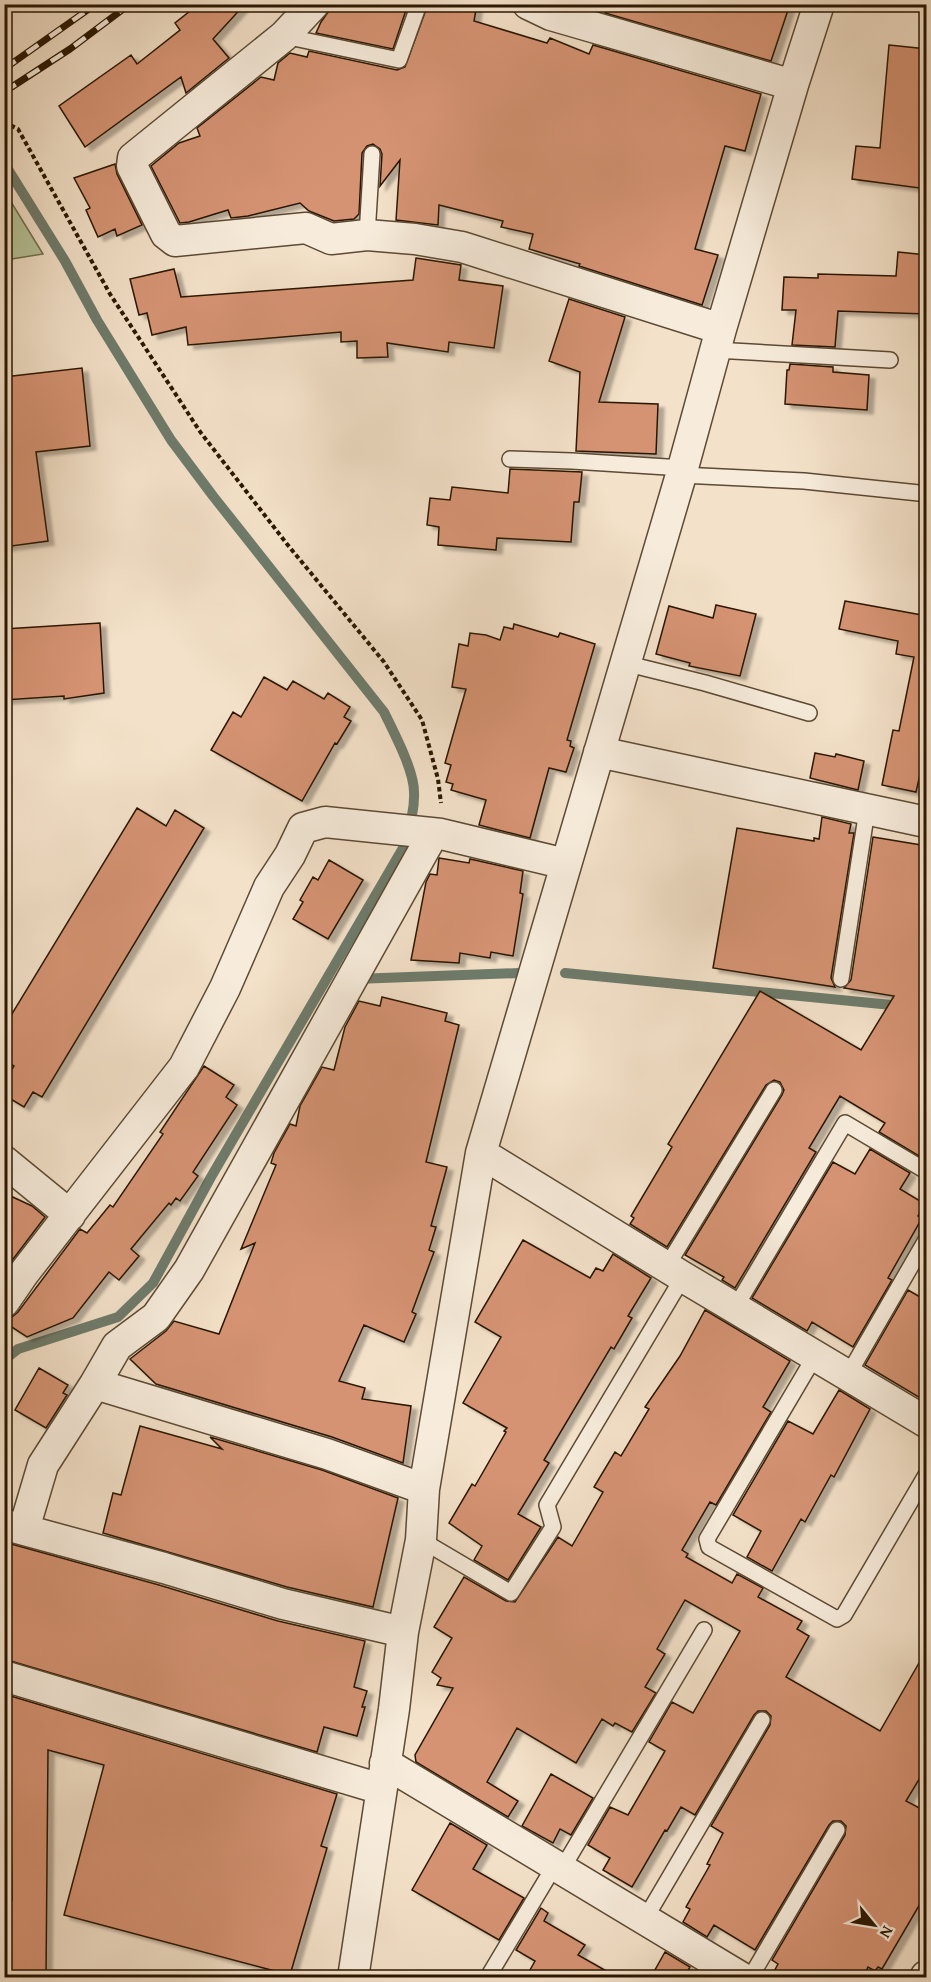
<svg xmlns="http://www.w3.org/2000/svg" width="931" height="1982" viewBox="0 0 931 1982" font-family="'Gentium Book Plus',serif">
  <defs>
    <filter id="shadow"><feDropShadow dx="6" dy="4" stdDeviation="1.5" flood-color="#0004"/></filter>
  </defs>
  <rect width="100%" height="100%" fill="#f3e1c9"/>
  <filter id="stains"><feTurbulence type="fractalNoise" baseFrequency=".00333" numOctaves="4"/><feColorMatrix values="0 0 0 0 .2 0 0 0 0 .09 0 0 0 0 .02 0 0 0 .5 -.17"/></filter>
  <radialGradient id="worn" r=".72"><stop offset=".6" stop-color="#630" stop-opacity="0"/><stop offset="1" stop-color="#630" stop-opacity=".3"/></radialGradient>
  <path fill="#b6c49a" stroke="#706e4e" stroke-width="1.5" d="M 4,192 L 5,192 L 43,254 L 5,260 Z"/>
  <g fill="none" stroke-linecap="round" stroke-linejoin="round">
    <path stroke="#6e7b6b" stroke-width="10" d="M 4,163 L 65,261 L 97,320 L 171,440 L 213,496 L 384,712 C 394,733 414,770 414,792 C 415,812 408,830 403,848 L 211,1177 L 153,1283 L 118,1317 L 18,1349 L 4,1360
      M 565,973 L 902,1006
      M 355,979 L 519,973"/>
  </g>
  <path fill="#d59373" stroke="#2a1702" stroke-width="1.5" filter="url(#shadow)" d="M 199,4 L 245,4 L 213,39 L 229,58 L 186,93 L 181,77 L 85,147 L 59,106 L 131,55 L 137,64 L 180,30 L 175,23 Z
    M 331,4 L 408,4 L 393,49 L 316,33 L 321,22 L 331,8 Z
    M 428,4 L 477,4 L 474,21 L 547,43 L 550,38 L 589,54 L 593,45 L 761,94 L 745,151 L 725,146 L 695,249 L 718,255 L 702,305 L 579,266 L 580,264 L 529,249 L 533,234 L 501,227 L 503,221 L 439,205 L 438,225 L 396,220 L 400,160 L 380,186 L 382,154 L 380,149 L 373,144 L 367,146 L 362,153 L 359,214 L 354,219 L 334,221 L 309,211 L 300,203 L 248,216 L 231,218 L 228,210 L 189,222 L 180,223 L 151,166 L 179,143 L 200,136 L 197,128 L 261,77 L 274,80 L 278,63 L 290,53 L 307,57 L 309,51 L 397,70 L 405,67 Z
    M 609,4 L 790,4 L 771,61 L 605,13 Z
    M 889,45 L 927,49 L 927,189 L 852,179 L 856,146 L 880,148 Z
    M 115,164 L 117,174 L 142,225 L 117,236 L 115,229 L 98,237 L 86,210 L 90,208 L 74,178 Z
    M 898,252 L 927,255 L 927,314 L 838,311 L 835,347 L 792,345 L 796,310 L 782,310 L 784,277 L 818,278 L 818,274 L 896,276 Z
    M 416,258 L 461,265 L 459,280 L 503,286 L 494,348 L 449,342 L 448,352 L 387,343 L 388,357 L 357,358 L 357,341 L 341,342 L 341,332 L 188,345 L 186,327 L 152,335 L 147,313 L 139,315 L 130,279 L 174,269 L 181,297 L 413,280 Z
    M 569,299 L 625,317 L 599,402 L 658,404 L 656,454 L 576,451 L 580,372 L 549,361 Z
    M 790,364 L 833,367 L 833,372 L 869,375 L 867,410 L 785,404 L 787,370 L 789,370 Z
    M 82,368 L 90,446 L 36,452 L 48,541 L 4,547 L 4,377 Z
    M 510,469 L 582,472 L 579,502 L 574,502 L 571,542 L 497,538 L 496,550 L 438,545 L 439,527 L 427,525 L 430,498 L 450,500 L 452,487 L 508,493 Z
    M 845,601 L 927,616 L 927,772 L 921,770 L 916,792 L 882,785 L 893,730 L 899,731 L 914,657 L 896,654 L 898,641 L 839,629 Z
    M 716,605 L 756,614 L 740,676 L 689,666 L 690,663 L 656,654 L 669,606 L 713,618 Z
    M 100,623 L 104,693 L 64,699 L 64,696 L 4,700 L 4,629 Z
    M 514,624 L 558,637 L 560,633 L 595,644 L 567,740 L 571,741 L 570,746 L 574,748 L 566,772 L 549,768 L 530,838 L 479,825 L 486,800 L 451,790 L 453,784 L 446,782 L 451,765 L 445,763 L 466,689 L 452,687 L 459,644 L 468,646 L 470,633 L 486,635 L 500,640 L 504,627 L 513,629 Z
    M 264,677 L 287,690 L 293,681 L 324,699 L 328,693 L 350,707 L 344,717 L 351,721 L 337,744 L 335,743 L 302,801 L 211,750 L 233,712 L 241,717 Z
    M 815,753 L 835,757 L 836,754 L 864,761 L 858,790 L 810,778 Z
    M 137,808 L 166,826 L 175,810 L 204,828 L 42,1097 L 33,1092 L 24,1107 L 4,1095 L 4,1082 L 14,1066 L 4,1060 L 4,1027 Z
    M 822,817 L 851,824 L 849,833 L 854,833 L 831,978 L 835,987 L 713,968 L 737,828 L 814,841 L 814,838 L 819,839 Z
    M 873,837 L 927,846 L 927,1144 L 919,1156 L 879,1132 L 885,1123 L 840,1096 L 809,1148 L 816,1152 L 735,1288 L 722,1280 L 724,1277 L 685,1255 L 782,1095 L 784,1090 L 780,1082 L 774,1080 L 766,1085 L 667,1247 L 630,1224 L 634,1218 L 631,1216 L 672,1147 L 668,1144 L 760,991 L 861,1050 L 894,996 L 844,988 L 851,980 Z
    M 439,858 L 469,863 L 470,859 L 523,871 L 520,893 L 523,894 L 513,956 L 491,952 L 490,958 L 460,953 L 459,963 L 411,960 L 426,882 L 430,874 L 437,875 Z
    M 329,860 L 363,880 L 328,939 L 293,919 L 303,902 L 300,900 L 313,877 L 318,880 Z
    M 382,997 L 447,1013 L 445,1021 L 459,1025 L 426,1162 L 447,1167 L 431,1226 L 436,1227 L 429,1250 L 434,1252 L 412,1312 L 416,1314 L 404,1342 L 364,1325 L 339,1381 L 365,1388 L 362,1399 L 411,1406 L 403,1463 L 332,1437 L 156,1384 L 130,1359 L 166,1331 L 174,1321 L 219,1334 L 255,1243 L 241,1249 L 276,1165 L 271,1163 L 274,1153 L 290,1124 L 296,1126 L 300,1106 L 322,1067 L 334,1070 L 345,1027 L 359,1001 L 380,1006 Z
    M 204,1066 L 234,1085 L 226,1097 L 237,1105 L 193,1172 L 198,1176 L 180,1201 L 176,1198 L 171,1205 L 169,1203 L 131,1249 L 139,1256 L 119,1280 L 109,1272 L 73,1318 L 27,1337 L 4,1322 L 4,1319 L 12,1317 L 18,1312 L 80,1229 L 87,1233 L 110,1205 L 113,1207 L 163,1134 L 160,1132 Z
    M 870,1149 L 910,1173 L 900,1189 L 925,1204 L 918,1216 L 922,1218 L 888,1278 L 892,1280 L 853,1347 L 812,1322 L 807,1331 L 752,1298 L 833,1162 L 855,1174 Z
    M 4,1193 L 32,1206 L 45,1217 L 4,1271 Z
    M 523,1240 L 590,1278 L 596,1268 L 603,1271 L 613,1254 L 651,1278 L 628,1316 L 632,1318 L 614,1349 L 611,1347 L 544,1460 L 549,1463 L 518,1514 L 541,1527 L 508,1580 L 474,1560 L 482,1546 L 449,1523 L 472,1484 L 475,1486 L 506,1432 L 504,1431 L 507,1428 L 463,1403 L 501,1337 L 475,1322 Z
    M 908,1290 L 927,1301 L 927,1402 L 865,1365 Z
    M 705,1310 L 790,1361 L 763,1407 L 771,1412 L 716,1505 L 710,1502 L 682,1550 L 688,1554 L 686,1557 L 732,1583 L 737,1574 L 763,1588 L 758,1597 L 802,1621 L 797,1629 L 809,1636 L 786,1677 L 880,1731 L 927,1649 L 927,1766 L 906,1801 L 927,1812 L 927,1892 L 882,1969 L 878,1967 L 875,1971 L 868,1967 L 863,1977 L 771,1977 L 778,1964 L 772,1960 L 845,1835 L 846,1826 L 841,1821 L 833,1821 L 829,1825 L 755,1950 L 714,1925 L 707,1937 L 683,1922 L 690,1909 L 686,1907 L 710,1865 L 707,1864 L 723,1833 L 711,1826 L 770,1725 L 771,1716 L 766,1711 L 758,1711 L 754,1715 L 695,1815 L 681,1807 L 667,1831 L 665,1830 L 632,1887 L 603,1870 L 610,1858 L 588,1845 L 610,1807 L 628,1815 L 665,1751 L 649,1742 L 672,1702 L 693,1713 L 740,1631 L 685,1600 L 657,1649 L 665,1654 L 645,1687 L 656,1693 L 632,1732 L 615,1723 L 613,1726 L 602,1719 L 576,1763 L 517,1728 L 487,1782 L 518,1801 L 508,1817 L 416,1762 L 415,1755 L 453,1688 L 437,1685 L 441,1678 L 432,1672 L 452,1638 L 434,1627 L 464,1577 L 506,1601 L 515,1602 L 558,1537 L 572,1546 L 603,1492 L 594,1487 L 615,1452 L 621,1456 L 649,1409 L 645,1407 L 680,1356 Z
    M 39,1368 L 68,1385 L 63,1393 L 67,1395 L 46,1428 L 15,1410 Z
    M 839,1390 L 870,1409 L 834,1477 L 831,1475 L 805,1522 L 801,1519 L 772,1571 L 747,1557 L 761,1531 L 733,1515 L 788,1421 L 813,1434 Z
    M 140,1426 L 222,1449 L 210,1437 L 322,1470 L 398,1498 L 373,1607 L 287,1587 L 103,1533 L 113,1493 L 121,1495 Z
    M 4,1542 L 159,1585 L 278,1621 L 365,1641 L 354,1687 L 367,1691 L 362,1707 L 365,1707 L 357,1736 L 324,1727 L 317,1752 L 4,1659 Z
    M 4,1694 L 337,1794 L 321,1846 L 327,1848 L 290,1975 L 64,1915 L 104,1765 L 48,1750 L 46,1977 L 4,1977 L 4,1900 L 12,1900 L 11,1825 L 4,1824 Z
    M 551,1774 L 593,1798 L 571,1835 L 560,1829 L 553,1843 L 522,1826 Z
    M 450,1823 L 487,1845 L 473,1869 L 524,1898 L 499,1940 L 412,1890 Z
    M 541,1908 L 548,1913 L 544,1921 L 585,1945 L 578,1955 L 617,1977 L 526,1977 L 535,1961 L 516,1950 Z
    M 665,1952 L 690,1967 L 684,1977 L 651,1977 Z"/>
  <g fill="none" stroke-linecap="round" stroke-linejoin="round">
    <g stroke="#5c4a34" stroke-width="18">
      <path id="service" d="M 284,36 L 399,60 L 419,4
        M 367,235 L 372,154
        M 715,350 L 890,360
        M 510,459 L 572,461 L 683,468
        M 681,475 L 804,481 L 919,493
        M 624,663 L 705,683 L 809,713
        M 841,979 L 867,810
        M 667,1266 L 774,1090
        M 735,1308 L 845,1123 L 926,1171
        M 815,1356 L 707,1539 L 709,1547 L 837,1619 L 844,1615 L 926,1475
        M 848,1375 L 926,1240
        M 421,1540 L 511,1593 L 553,1527 L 547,1505 L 683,1277
        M 562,1869 L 704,1630
        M 645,1919 L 762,1720
        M 488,1977 L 555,1865
        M 750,1978 L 837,1830"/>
    </g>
    <g stroke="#5c4a34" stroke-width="33">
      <path id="minor" d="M 314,4 L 284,36 L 133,158 L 132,166 L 166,234 L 175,241 L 306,228 L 331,239 L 367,235 L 415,239 L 462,247 L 721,329
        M 528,4 L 551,15 L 793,85
        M 599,752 L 926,822
        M 481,1153 L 683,1277 L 926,1422
        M 4,1161 L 70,1215
        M 4,1302 L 24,1273 L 184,1067 L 225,988 L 269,887 L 290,855 L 303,828 L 325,822 L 441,834 L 566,864
        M 95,1384 L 117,1346 L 156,1317 L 189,1270 L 433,834
        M 6,1525 L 164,1568 L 283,1604 L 403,1632
        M 24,1529 L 43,1465 L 95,1384 L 327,1454 L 424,1489
        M 4,1676 L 381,1789
        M 385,1763 L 742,1978
        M 353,1978 L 394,1709 L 403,1632 L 421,1540 L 424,1489 L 481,1153 L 681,475 L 721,329 L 793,85 L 819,4
        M 926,1978 L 926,1976"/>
    </g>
    <path stroke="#2a1702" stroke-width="4" stroke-dasharray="4.5 3" stroke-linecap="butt" d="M 4,122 L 18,129 L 110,294 L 201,433 L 287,544 L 384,662 L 422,720 L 438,779 L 441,803"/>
    <use href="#service" stroke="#f7ecdc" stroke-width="15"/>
    <use href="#minor" stroke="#f7ecdc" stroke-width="30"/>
    <g stroke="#2a1702" stroke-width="7">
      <path id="rail" d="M 4,69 L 96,4
        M 4,92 L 70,49 L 130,4"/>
    </g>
    <use href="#rail" stroke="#f7ecdc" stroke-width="4.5" stroke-dasharray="14" stroke-linecap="butt"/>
  </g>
  <rect width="931" height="1982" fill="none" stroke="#f3e1c9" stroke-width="24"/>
  <rect x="6" y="6" width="919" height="1970" fill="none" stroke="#2a1702" stroke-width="3"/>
  <rect x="12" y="12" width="907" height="1958" fill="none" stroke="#2a1702" stroke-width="1.5"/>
  <g transform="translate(874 1925) rotate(120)" stroke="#f7ecdc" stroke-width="4.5" paint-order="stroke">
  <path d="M0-4.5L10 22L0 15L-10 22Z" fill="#2a1702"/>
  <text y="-9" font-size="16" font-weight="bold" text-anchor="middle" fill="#2a1702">N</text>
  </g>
  <rect width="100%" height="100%" filter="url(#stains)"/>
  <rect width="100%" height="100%" fill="url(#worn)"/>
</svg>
